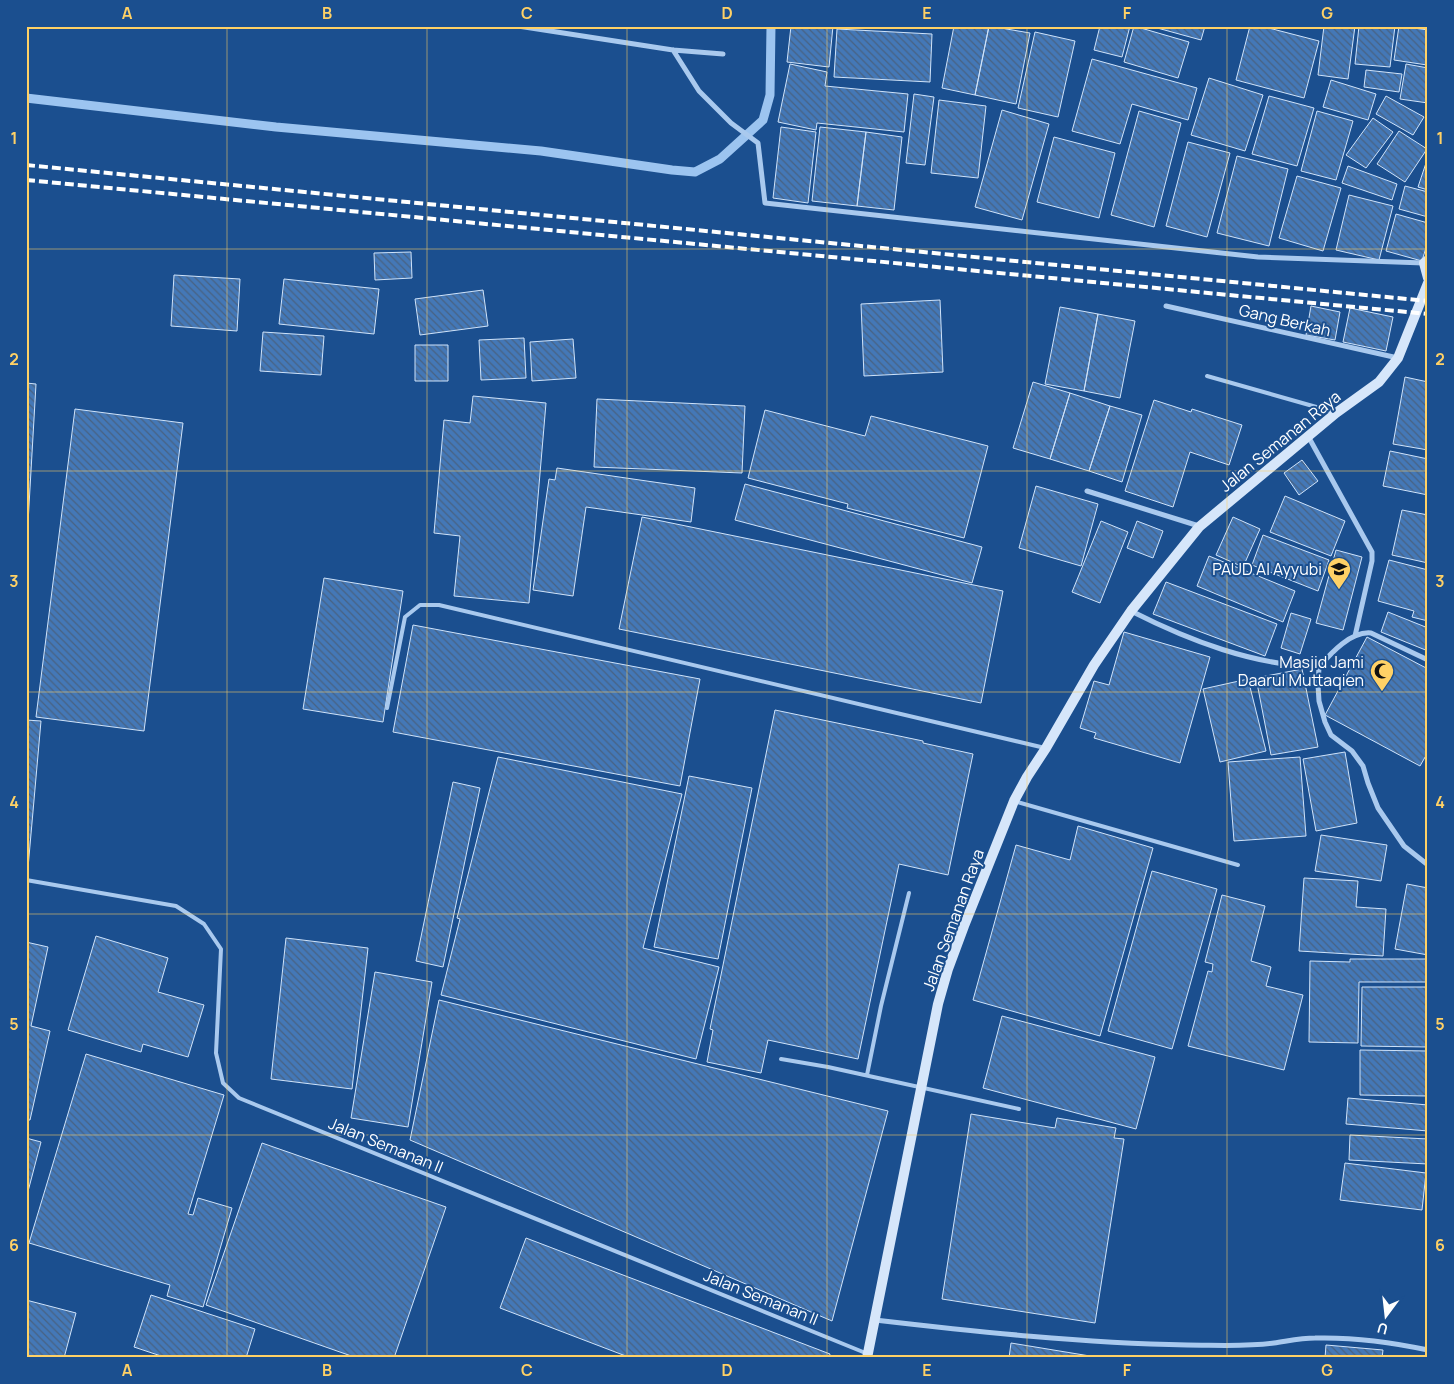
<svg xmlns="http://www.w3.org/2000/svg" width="1454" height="1384" viewBox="0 0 1454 1384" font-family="Manrope,sans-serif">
  <defs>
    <pattern id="building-back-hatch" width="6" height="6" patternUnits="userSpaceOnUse" patternTransform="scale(1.25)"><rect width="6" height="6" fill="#4478b7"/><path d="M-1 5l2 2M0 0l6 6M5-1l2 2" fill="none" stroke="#486282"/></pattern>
  </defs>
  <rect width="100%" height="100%" fill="#1b4f8f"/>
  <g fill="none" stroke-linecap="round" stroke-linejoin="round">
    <path stroke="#9cc4f0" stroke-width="9" d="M 26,98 L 276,127 L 541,151 L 672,170 L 695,172 L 720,159 L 763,120 L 770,95 L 771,26"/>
  </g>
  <path fill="url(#building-back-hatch)" stroke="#cfe3fa" d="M 791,26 L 833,26 L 829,67 L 787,62 Z
    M 954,26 L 989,26 L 975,95 L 942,88 Z
    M 989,26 L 1030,33 L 1016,104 L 975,95 Z
    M 1100,26 L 1130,26 L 1122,57 L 1094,50 Z
    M 1134,26 L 1189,42 L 1178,78 L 1124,62 Z
    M 1150,26 L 1205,26 L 1201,40 Z
    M 1250,26 L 1261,26 L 1319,41 L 1304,98 L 1236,80 Z
    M 1324,26 L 1355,26 L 1348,79 L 1318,75 Z
    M 1359,26 L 1395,26 L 1390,67 L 1355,64 Z
    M 1399,26 L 1428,30 L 1427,65 L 1394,60 Z
    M 837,29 L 932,34 L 930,82 L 834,77 Z
    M 1035,32 L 1075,41 L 1058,117 L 1018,108 Z
    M 1092,59 L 1197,88 L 1188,120 L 1132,104 L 1120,144 L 1072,131 Z
    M 790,64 L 827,72 L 825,86 L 908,94 L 904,132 L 817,123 L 816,130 L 778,122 Z
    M 1406,64 L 1428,68 L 1428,103 L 1400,99 Z
    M 1366,70 L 1402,74 L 1399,92 L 1364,87 Z
    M 1209,78 L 1263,95 L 1245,151 L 1191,135 Z
    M 1331,80 L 1376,94 L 1368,120 L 1323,107 Z
    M 914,94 L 934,97 L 925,165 L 906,163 Z
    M 1269,96 L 1314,108 L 1297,166 L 1252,154 Z
    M 1386,96 L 1424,117 L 1413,135 L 1376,114 Z
    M 939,100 L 986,106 L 978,178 L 931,173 Z
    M 1002,110 L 1049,124 L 1022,220 L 975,207 Z
    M 1139,111 L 1181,123 L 1154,227 L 1111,215 Z
    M 1317,111 L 1353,121 L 1336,180 L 1301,171 Z
    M 1373,118 L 1393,132 L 1366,168 L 1346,155 Z
    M 781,127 L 816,132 L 808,203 L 773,198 Z
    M 820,127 L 866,132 L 857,206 L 812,201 Z
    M 1399,131 L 1427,149 L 1405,182 L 1377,164 Z
    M 866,132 L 902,137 L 894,210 L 857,206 Z
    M 1054,137 L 1115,153 L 1099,218 L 1037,202 Z
    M 1188,142 L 1230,153 L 1207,237 L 1166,226 Z
    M 1237,156 L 1288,169 L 1269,246 L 1217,233 Z
    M 1428,157 L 1428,190 L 1418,187 Z
    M 1348,166 L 1397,184 L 1392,200 L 1342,183 Z
    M 1297,176 L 1341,188 L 1323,251 L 1279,238 Z
    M 1405,186 L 1428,192 L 1428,217 L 1399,209 Z
    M 1349,195 L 1393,206 L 1379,260 L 1336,250 Z
    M 1396,214 L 1428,223 L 1428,241 L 1422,261 L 1386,251 Z
    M 411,252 L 412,278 L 375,280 L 374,253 Z
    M 174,275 L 240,279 L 237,331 L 171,326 Z
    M 284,279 L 379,289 L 374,334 L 279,324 Z
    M 483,290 L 488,326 L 420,335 L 415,299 Z
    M 940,300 L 943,372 L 864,376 L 861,304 Z
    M 1311,306 L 1340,312 L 1335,340 L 1306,335 Z
    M 1060,307 L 1098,314 L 1084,391 L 1045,384 Z
    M 1350,308 L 1393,317 L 1386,351 L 1343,342 Z
    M 1098,314 L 1135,321 L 1120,398 L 1084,391 Z
    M 263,332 L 324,336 L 321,375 L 260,371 Z
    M 524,338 L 526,378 L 481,380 L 479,340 Z
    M 573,339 L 576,378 L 532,381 L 530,342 Z
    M 415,345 L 448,345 L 448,381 L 415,381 Z
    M 1405,377 L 1428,382 L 1428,450 L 1393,444 Z
    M 1033,382 L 1070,393 L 1050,459 L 1013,448 Z
    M 26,383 L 36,384 L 26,558 Z
    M 1070,393 L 1110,406 L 1089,471 L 1050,459 Z
    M 473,396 L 546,403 L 529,603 L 454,596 L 460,536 L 434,533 L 444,420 L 470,423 Z
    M 597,399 L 745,406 L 742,473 L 594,467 Z
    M 1154,400 L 1191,412 L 1192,409 L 1242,425 L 1229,465 L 1190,452 L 1173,507 L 1125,491 Z
    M 1110,406 L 1142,415 L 1122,482 L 1089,471 Z
    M 75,409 L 183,423 L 144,731 L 36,717 Z
    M 765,410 L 865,436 L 871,416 L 988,446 L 964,538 L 847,508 L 848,504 L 748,478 Z
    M 1390,451 L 1428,459 L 1428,495 L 1383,486 Z
    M 1302,460 L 1318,481 L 1299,495 L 1284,473 Z
    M 557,468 L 695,488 L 691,522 L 586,507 L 573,596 L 533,590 L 549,479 L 555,480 Z
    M 745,484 L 982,547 L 972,583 L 735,520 Z
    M 1036,486 L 1098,504 L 1081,566 L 1019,548 Z
    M 1285,496 L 1345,521 L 1331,556 L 1270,532 Z
    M 1402,510 L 1428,515 L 1428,563 L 1392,555 Z
    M 642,517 L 1003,591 L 981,703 L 619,629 Z
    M 1233,517 L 1260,529 L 1243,567 L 1216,555 Z
    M 1101,521 L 1128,532 L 1100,603 L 1072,592 Z
    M 1137,521 L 1163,531 L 1153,558 L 1127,548 Z
    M 1263,535 L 1329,560 L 1318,591 L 1252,565 Z
    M 1336,550 L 1362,557 L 1343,630 L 1316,623 Z
    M 1209,556 L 1295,591 L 1283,622 L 1197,586 Z
    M 1389,560 L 1428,570 L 1428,621 L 1412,617 L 1414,611 L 1378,601 Z
    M 324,578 L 403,591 L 383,722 L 303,709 Z
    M 1166,582 L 1277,624 L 1265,656 L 1153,614 Z
    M 1388,612 L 1428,628 L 1428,651 L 1381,632 Z
    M 1291,613 L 1311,619 L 1300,654 L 1281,648 Z
    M 413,625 L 700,679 L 680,786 L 393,732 Z
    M 1124,632 L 1210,657 L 1180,763 L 1094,738 L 1096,733 L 1080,728 L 1094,681 L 1109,685 Z
    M 1367,637 L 1428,669 L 1428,752 L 1420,766 L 1325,715 Z
    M 1302,669 L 1318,747 L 1271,755 L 1256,678 Z
    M 1248,679 L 1266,751 L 1220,762 L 1203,689 Z
    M 775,710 L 923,741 L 923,743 L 973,754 L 948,875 L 899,864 L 858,1059 L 768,1040 L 761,1073 L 707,1062 L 713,1030 L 710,1029 Z
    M 26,720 L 41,721 L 28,868 L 26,867 Z
    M 1345,752 L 1357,823 L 1316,831 L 1303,759 Z
    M 498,757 L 682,794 L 643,948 L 719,967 L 696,1059 L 441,995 L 460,919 L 457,918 Z
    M 1300,757 L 1306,836 L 1234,841 L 1228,762 Z
    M 689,776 L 752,788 L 718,959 L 654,947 Z
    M 453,782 L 480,788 L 443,967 L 416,961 Z
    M 1078,826 L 1153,848 L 1100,1036 L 973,1000 L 1016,845 L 1070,860 Z
    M 1321,835 L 1387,845 L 1381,881 L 1315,871 Z
    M 1152,871 L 1217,889 L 1172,1049 L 1108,1031 Z
    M 1304,878 L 1358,881 L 1356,907 L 1386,909 L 1383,956 L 1299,951 Z
    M 1407,884 L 1428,888 L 1428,955 L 1395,949 Z
    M 1222,895 L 1265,906 L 1251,961 L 1271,967 L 1266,986 L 1303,995 L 1284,1070 L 1188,1046 L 1208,971 L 1212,972 L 1213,964 L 1205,962 Z
    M 96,936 L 168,958 L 158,992 L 204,1005 L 188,1057 L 143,1044 L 141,1052 L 68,1030 Z
    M 286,938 L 368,948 L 352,1089 L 271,1079 Z
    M 26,942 L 48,947 L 31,1026 L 50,1031 L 30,1120 L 26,1120 Z
    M 1350,959 L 1428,959 L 1428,982 L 1359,982 L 1358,1043 L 1309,1042 L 1310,961 L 1350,962 Z
    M 375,972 L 432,982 L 408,1127 L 351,1118 Z
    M 1362,987 L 1428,987 L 1428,1047 L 1361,1046 Z
    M 439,1000 L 888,1111 L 832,1321 L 410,1140 Z
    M 1002,1016 L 1155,1057 L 1136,1129 L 983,1088 Z
    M 1360,1050 L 1428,1051 L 1428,1096 L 1360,1095 Z
    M 86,1054 L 224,1095 L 188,1214 L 193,1215 L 198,1198 L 232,1208 L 203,1307 L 167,1296 L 170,1285 L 29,1243 Z
    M 1348,1098 L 1428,1105 L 1428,1131 L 1346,1124 Z
    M 971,1114 L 1055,1128 L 1057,1118 L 1116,1128 L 1114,1138 L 1124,1139 L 1095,1323 L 942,1299 Z
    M 1350,1135 L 1428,1139 L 1428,1164 L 1349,1160 Z
    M 26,1138 L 41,1142 L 26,1199 Z
    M 262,1143 L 446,1207 L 394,1358 L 357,1358 L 206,1305 Z
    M 1345,1163 L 1426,1173 L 1422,1210 L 1340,1200 Z
    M 526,1238 L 830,1354 L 829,1358 L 631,1358 L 500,1308 Z
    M 151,1295 L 255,1329 L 246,1358 L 167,1358 L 134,1347 Z
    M 26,1300 L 76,1313 L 64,1358 L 26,1358 Z
    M 1011,1343 L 1102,1358 L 1009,1358 Z
    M 1326,1345 L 1383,1350 L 1382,1358 L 1325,1358 Z"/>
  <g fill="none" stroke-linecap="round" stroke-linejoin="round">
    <path stroke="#a9c9ee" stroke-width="4" d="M 1207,376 L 1334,412
      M 387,708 L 405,617 L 420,605 L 439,605 L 1045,748
      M 1014,801 L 1238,865
      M 26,880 L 176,906 L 204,924 L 221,949 L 216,1053 L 223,1083 L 239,1098 L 868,1354
      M 781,1059 L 828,1067 L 1019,1109
      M 867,1075 L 881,1006 L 909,893"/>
    <path stroke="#a9c9ee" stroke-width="5" d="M 518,26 L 673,50 L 723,54
      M 673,50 L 699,91 L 731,123 L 758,143 L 765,203 L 1258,257 L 1424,263
      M 1166,306 L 1398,358
      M 1308,436 L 1372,552 L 1372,561 L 1355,636
      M 1087,491 L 1199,526
      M 1131,611 C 1190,641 1253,665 1319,667
      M 1319,667 L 1318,685 L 1319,701 L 1325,722 L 1331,735 L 1352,751 L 1363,766 L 1368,783 L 1378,808 L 1404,846 L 1428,865
      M 1319,667 C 1331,653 1351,631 1371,633 L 1428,660
      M 875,1320 C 978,1332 1083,1343 1187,1345 C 1216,1345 1246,1347 1274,1343 C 1288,1341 1301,1338 1315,1338 C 1353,1337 1391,1342 1428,1350"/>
    <path stroke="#d6e6fa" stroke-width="10" d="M 1428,260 L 1424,263 L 1428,278
      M 867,1358 L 938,1004 L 948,969 L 964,926 L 1014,801 L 1027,777 L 1046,748 L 1094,665 L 1131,611 L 1199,527 L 1336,413 L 1379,382 L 1398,358 L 1428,283"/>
    <path stroke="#fff" stroke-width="4" stroke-dasharray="9 4" stroke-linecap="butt" d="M 26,165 L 1428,301
      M 26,180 L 1428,314"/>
  </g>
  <path fill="none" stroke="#ffd166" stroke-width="1" stroke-opacity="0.55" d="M 227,26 L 227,1358M 427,26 L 427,1358M 627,26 L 627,1358M 827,26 L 827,1358M 1027,26 L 1027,1358M 1227,26 L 1227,1358M 26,249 L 1428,249M 26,471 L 1428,471M 26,692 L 1428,692M 26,914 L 1428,914M 26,1135 L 1428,1135"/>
  <defs>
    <g id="school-pin" transform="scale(1.25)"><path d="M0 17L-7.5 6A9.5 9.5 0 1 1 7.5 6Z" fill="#ffd166" stroke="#1b4f8f"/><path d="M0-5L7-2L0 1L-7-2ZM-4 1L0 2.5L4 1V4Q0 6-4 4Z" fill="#111"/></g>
    <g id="mosque-pin" transform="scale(1.25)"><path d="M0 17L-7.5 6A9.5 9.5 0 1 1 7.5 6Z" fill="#ffd166" stroke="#1b4f8f"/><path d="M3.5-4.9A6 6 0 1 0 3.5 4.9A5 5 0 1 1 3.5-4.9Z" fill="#111"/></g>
  </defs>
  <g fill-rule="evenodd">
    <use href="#school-pin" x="1339" y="569"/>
    <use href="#mosque-pin" x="1382" y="671"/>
  </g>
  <g text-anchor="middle" stroke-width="4" stroke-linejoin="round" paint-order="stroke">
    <g font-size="16" fill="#fff" stroke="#1b4f8f">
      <text transform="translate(1285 320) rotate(13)" y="6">Gang Berkah</text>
      <text transform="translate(1280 441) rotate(-39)" y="6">Jalan Semanan Raya</text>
      <text transform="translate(953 920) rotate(-70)" y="6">Jalan Semanan Raya</text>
      <text transform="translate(386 1145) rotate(22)" y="6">Jalan Semanan II</text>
      <text transform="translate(761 1297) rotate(22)" y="6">Jalan Semanan II</text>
    </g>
    <g font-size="16" fill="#fff" stroke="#1b4f8f" text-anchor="end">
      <text x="1322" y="575">PAUD Al Ayyubi</text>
      <text x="1364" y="668">Masjid Jami<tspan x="1364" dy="18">Daarul Muttaqien</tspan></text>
    </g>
  </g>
  <rect width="1454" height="1384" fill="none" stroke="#1b4f8f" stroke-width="55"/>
  <g transform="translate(1386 1316) rotate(195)" stroke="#1b4f8f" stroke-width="4" paint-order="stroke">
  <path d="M0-4L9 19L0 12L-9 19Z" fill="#ffffff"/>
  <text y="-8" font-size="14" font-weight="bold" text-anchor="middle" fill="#ffffff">U</text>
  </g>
  <rect x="28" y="28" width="1398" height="1328" fill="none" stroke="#ffd166" stroke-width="2"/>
  <g font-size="16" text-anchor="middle" font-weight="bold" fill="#ffd166">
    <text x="127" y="19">A</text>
    <text x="327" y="19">B</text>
    <text x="527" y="19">C</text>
    <text x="727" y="19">D</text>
    <text x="927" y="19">E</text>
    <text x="1127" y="19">F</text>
    <text x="1327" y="19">G</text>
    <text x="14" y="144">1</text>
    <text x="1440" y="144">1</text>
    <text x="14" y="365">2</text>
    <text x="1440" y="365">2</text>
    <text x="14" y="587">3</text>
    <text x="1440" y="587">3</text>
    <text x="14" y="808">4</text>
    <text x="1440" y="808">4</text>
    <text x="14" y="1030">5</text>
    <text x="1440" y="1030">5</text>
    <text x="14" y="1251">6</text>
    <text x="1440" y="1251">6</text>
    <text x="127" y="1376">A</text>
    <text x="327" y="1376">B</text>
    <text x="527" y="1376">C</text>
    <text x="727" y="1376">D</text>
    <text x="927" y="1376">E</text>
    <text x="1127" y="1376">F</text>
    <text x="1327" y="1376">G</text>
  </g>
</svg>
